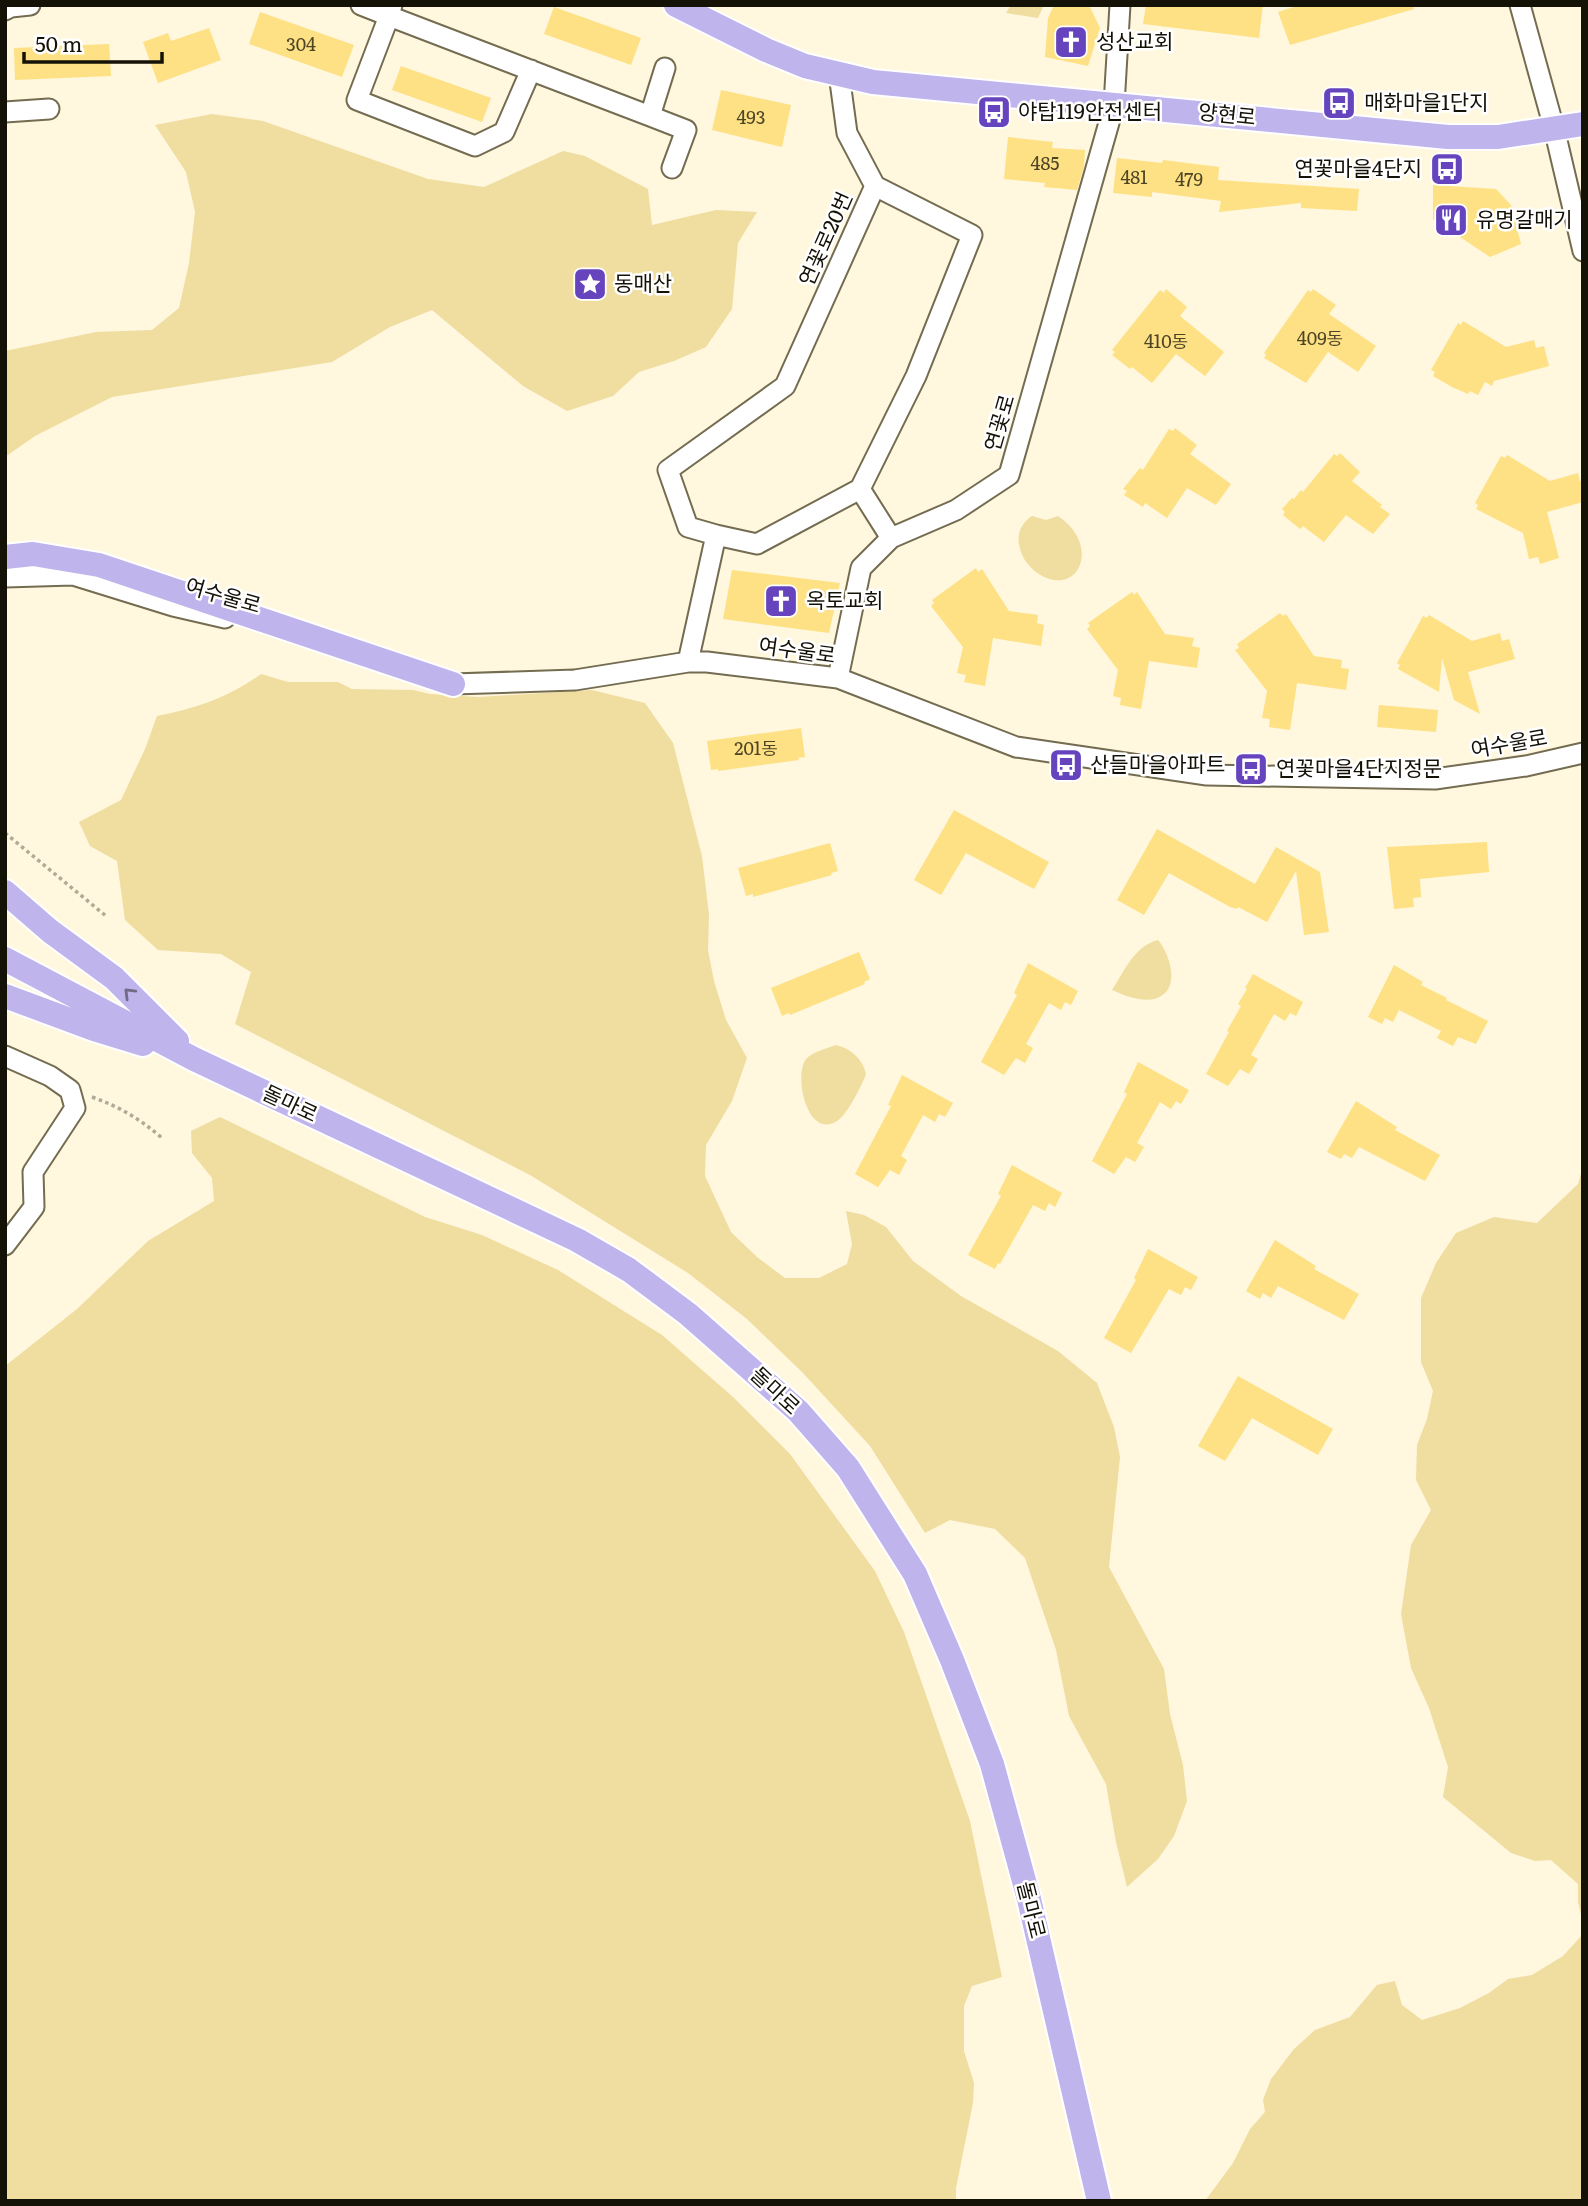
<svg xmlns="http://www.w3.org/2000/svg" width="1588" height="2206" viewBox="0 0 1588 2206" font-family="Literata,'Noto Sans KR',serif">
  <rect width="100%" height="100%" fill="#fff7de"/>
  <path fill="#f0dda0" d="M 1011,5 L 1044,5 L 1038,18 L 1006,13 Z
    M 212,114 L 263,121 L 428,179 L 484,187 L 563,151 L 585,156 L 648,189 L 652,225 L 716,210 L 757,212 L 738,243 L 732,309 L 706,347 L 674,361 L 639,372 L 613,396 L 567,411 L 523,386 L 432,310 L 390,327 L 332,362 L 112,397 L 35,436 L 5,457 L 5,351 L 96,332 L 152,330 L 179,308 L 189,263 L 195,212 L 186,172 L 155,125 Z
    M 1032,516 L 1046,520 L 1058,516 C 1104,547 1076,601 1036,572 C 1027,565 1021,556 1019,544 C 1017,533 1022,522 1032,516 Z
    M 261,674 L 288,682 L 338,682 L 352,689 L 413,690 L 430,694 L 478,697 L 592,690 L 645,703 L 673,743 L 702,856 L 709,915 L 708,950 L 714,981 L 726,1020 L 747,1058 L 732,1101 L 706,1145 L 705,1176 L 731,1232 L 757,1257 L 785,1278 L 819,1278 L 847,1264 L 852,1244 L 846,1211 L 864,1215 L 886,1227 L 913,1261 L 961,1296 L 1058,1351 L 1097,1383 L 1114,1427 L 1120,1457 L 1109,1567 L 1164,1669 L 1170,1714 L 1183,1765 L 1187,1801 L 1174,1836 L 1158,1859 L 1127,1887 L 1116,1842 L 1106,1784 L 1069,1716 L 1056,1650 L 1025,1558 L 995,1529 L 950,1520 L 925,1533 L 870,1446 L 802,1372 L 747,1319 L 688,1273 L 530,1175 L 235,1024 L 251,972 L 221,954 L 158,950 L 125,920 L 117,861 L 90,846 L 79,822 L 121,800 L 145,749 L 157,716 C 195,709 230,697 261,674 Z
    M 1158,940 C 1169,953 1180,985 1161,996 C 1148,1005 1125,996 1112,990 C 1124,972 1134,946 1158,940 Z
    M 836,1045 C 850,1048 863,1059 866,1074 C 862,1085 847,1115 837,1121 C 808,1140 793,1077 806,1059 C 812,1052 828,1048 836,1045 Z
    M 220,1117 L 425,1217 L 482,1235 L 558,1270 L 662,1335 L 733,1397 L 790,1454 L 875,1571 L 904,1632 L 970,1821 L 1002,1977 L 972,1986 L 964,2006 L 964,2051 L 974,2083 L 973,2103 L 956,2188 L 956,2201 L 5,2201 L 5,1366 L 77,1309 L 148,1241 L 214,1201 L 212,1178 L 192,1153 L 191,1131 Z
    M 1583,1166 L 1583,1923 L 1578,1902 L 1578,1884 L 1551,1860 L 1535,1861 L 1511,1853 L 1443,1797 L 1448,1767 L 1429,1708 L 1411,1668 L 1401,1614 L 1411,1545 L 1431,1510 L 1416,1480 L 1417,1445 L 1427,1419 L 1433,1391 L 1421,1362 L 1421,1298 L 1436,1263 L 1456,1233 L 1494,1217 L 1537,1223 L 1578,1184 Z
    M 1583,1934 L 1583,2201 L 1205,2201 L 1233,2163 L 1250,2129 L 1265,2112 L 1263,2100 L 1271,2079 L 1294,2049 L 1315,2030 L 1350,2017 L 1377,1985 L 1395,1981 L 1402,2005 L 1422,2020 L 1460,2008 L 1489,1993 L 1508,1979 L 1532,1975 L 1563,1956 Z"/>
  <path fill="#fde184" d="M 1054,5 L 1089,5 L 1100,28 L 1088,66 L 1045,57 L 1048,18 Z
    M 1146,5 L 1263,5 L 1259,38 L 1143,24 Z
    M 1300,5 L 1413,5 L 1414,9 L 1290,45 L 1278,12 Z
    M 554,7 L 641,38 L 631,65 L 544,34 Z
    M 260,12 L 354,45 L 342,77 L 249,44 Z
    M 209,28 L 221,60 L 158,83 L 143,42 L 168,33 L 171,41 Z
    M 109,44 L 111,76 L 15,80 L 14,48 Z
    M 401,66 L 491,98 L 482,122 L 392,90 Z
    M 721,90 L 791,105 L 782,147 L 712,130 Z
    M 1008,137 L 1053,142 L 1052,148 L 1085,150 L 1084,166 L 1077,190 L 1044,187 L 1045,183 L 1004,179 Z
    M 1117,158 L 1162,163 L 1163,160 L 1219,167 L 1218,180 L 1359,189 L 1357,211 L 1301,208 L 1301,203 L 1219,212 L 1221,201 L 1152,192 L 1152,197 L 1113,193 Z
    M 1433,185 L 1496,189 L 1511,205 L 1521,244 L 1490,257 L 1433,219 Z
    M 1166,289 L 1187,307 L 1180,316 L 1224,352 L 1205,376 L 1176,354 L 1152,383 L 1132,367 L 1130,369 L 1112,355 L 1115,352 L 1112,350 L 1160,290 L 1164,293 Z
    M 1313,289 L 1336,305 L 1329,314 L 1376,346 L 1358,372 L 1328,352 L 1306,383 L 1264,358 L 1266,355 L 1264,353 L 1308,290 L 1311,292 Z
    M 1463,321 L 1506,347 L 1534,340 L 1536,348 L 1544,346 L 1549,366 L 1494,381 L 1492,386 L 1485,382 L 1478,395 L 1470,391 L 1468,394 L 1452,387 L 1433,376 L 1435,372 L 1431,370 L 1458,323 L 1461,325 Z
    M 1175,428 L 1197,445 L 1190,454 L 1231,484 L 1216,505 L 1187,488 L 1167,518 L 1145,503 L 1143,507 L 1124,495 L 1127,491 L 1123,489 L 1140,468 L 1143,470 L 1169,429 L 1173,431 Z
    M 1340,453 L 1360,472 L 1352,481 L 1382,505 L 1380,507 L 1390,514 L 1373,534 L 1346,515 L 1324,542 L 1303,526 L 1300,529 L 1283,515 L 1285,512 L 1282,509 L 1292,498 L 1294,499 L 1301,490 L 1303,492 L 1334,454 L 1337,456 Z
    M 1507,455 L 1550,481 L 1578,473 L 1580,481 L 1583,480 L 1583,502 L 1547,512 L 1559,558 L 1540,564 L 1538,557 L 1529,559 L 1523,533 L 1476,509 L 1478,505 L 1475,503 L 1501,456 L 1505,458 Z
    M 976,568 L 978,572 L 982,569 L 1009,611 L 1038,615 L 1037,623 L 1044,625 L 1041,646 L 993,638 L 985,686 L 964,682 L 966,675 L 957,673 L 963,647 L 931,606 L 934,603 L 932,600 Z
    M 732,570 L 840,583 L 829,633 L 723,619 Z
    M 1132,592 L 1134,595 L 1137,592 L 1165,634 L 1194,638 L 1192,646 L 1200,648 L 1197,668 L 1149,661 L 1141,709 L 1120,705 L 1121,698 L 1113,696 L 1118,670 L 1087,629 L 1090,626 L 1088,623 Z
    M 1280,613 L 1283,616 L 1286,614 L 1314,656 L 1342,660 L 1341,668 L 1349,669 L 1346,690 L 1297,683 L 1290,730 L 1269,727 L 1270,719 L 1262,718 L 1267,691 L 1235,650 L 1239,648 L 1237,644 Z
    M 1429,615 L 1472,641 L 1500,633 L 1502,641 L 1509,639 L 1515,659 L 1468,672 L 1480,714 L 1454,700 L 1442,658 L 1439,692 L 1398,669 L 1400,665 L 1397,663 L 1411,638 L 1423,616 L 1427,618 Z
    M 1379,705 L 1438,710 L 1436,732 L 1377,727 Z
    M 801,728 L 805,757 L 798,758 L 799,760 L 718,771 L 718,769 L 711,770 L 707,741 Z
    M 954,810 L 1049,862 L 1034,889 L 966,853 L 941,895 L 914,880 Z
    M 1157,829 L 1255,884 L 1276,847 L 1320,872 L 1329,932 L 1304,935 L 1296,871 L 1267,922 L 1238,907 L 1237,909 L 1230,907 L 1169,873 L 1144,915 L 1117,900 Z
    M 1487,842 L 1489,872 L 1420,879 L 1421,897 L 1413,898 L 1414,907 L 1394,909 L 1387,847 Z
    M 830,843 L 838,871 L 831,873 L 832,875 L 753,897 L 753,894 L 746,896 L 738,868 Z
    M 859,952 L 870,979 L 864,982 L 865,984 L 790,1015 L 789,1013 L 782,1016 L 771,988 Z
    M 1028,963 L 1078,991 L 1071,1005 L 1065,1002 L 1061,1010 L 1049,1003 L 1026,1044 L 1033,1048 L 1025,1063 L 1016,1058 L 1004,1075 L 981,1062 L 1017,995 L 1014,993 Z
    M 1394,965 L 1423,982 L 1421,985 L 1447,998 L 1446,1000 L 1488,1021 L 1476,1044 L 1458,1037 L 1453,1046 L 1437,1038 L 1441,1031 L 1399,1010 L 1393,1022 L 1385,1018 L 1382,1024 L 1368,1017 Z
    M 1253,974 L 1303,1002 L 1296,1016 L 1290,1013 L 1285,1021 L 1274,1014 L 1251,1055 L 1258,1059 L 1249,1074 L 1240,1069 L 1228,1086 L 1206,1074 L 1229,1032 L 1227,1031 L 1241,1006 L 1238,1004 L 1247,989 L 1245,988 Z
    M 1138,1062 L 1189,1090 L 1181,1104 L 1176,1101 L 1171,1109 L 1160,1102 L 1137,1143 L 1144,1147 L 1135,1162 L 1126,1157 L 1114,1174 L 1092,1161 L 1127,1094 L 1124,1092 Z
    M 902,1075 L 953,1103 L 945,1117 L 939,1114 L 935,1122 L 923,1115 L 901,1156 L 907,1160 L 899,1175 L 890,1170 L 878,1187 L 855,1174 L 891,1106 L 888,1105 Z
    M 1356,1101 L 1397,1127 L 1395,1130 L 1440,1155 L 1425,1181 L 1359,1147 L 1352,1158 L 1344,1154 L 1341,1159 L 1327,1152 Z
    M 1012,1165 L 1062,1193 L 1055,1207 L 1049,1203 L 1045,1211 L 1033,1205 L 1000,1264 L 998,1263 L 995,1269 L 968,1255 L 1001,1196 L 998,1194 Z
    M 1275,1240 L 1316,1266 L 1314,1269 L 1359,1294 L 1344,1320 L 1278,1286 L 1271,1298 L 1263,1293 L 1260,1299 L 1246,1291 Z
    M 1148,1249 L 1198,1277 L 1191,1290 L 1185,1287 L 1181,1295 L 1169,1289 L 1131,1353 L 1104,1338 L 1136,1280 L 1134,1278 Z
    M 1238,1376 L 1333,1429 L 1318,1455 L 1252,1418 L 1225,1461 L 1198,1446 Z"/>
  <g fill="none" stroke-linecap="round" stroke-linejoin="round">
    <g stroke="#746c51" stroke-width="23">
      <path id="minor" d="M 361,5 L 389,16 L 392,5
        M 1520,5 L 1554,128 L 1583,251
        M 5,10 L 11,7 L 30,5
        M 531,70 L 504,132 L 475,146 L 357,100 L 389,16 L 650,116 L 686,130 L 672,168
        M 839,74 L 847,133 L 875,186
        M 5,112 L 49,109
        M 650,116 L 665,68
        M 716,535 L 757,544 L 860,489
        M 5,577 L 73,575 L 173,606 L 225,618
        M 688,662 L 716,535 L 688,527 L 668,470 L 785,386 L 875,186 L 972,235 L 916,376 L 860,489 L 891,538
        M 838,678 L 861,568 L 891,538 L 956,510 L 1009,475 L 1114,105 L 1120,5
        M 439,680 L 453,684 L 575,680 L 688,662 L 707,662 L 838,678 L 1016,747 L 1207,775 L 1435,779 L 1526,766 L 1583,753
        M 5,1056 L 50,1076 L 70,1090 L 75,1108 L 33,1172 L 34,1207 L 5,1245"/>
    </g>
    <g stroke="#fff" stroke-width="28">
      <path id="major" d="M 676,5 L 766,50 L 805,66 L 873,82 L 1448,137 L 1498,137 L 1583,124
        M 5,557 L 33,554 L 99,565 L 453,684
        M 5,892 L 50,931 L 114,978 L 177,1041
        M 5,959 L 194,1059 L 577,1240 L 629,1270 L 688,1314 L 798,1411 L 848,1468 L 915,1574 L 952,1660 L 992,1764 L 1029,1899 L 1099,2201
        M 5,996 L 94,1029 L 143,1044"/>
    </g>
    <path stroke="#b0aa96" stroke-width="3.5" stroke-dasharray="3.5 3.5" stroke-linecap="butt" d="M 5,833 L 106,916
      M 92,1097 C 120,1107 140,1119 162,1138"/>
    <use href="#minor" stroke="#fff" stroke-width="19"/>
    <use href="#major" stroke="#bfb4ec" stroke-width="24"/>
  </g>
  <defs><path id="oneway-chevron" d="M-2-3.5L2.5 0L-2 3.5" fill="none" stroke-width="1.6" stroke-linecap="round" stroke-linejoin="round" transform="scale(1.75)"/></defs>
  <use stroke="#726b85" href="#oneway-chevron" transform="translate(129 993) rotate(-135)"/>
  <defs>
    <g id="church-square" transform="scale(1.75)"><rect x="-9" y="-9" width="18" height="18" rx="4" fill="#6544bd" stroke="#fff"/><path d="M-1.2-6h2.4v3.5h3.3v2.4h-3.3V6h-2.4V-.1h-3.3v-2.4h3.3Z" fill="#fff"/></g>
    <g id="bus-square" transform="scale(1.75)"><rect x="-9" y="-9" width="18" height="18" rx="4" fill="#6544bd" stroke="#fff"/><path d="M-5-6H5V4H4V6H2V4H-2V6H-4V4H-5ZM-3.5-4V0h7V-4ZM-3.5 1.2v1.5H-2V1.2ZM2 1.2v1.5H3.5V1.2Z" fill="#fff"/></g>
    <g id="restaurant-square" transform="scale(1.75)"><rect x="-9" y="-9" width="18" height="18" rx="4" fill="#6544bd" stroke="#fff"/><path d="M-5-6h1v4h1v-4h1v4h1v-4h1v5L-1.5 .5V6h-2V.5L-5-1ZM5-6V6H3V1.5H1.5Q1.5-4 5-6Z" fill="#fff"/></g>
    <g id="sight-square" transform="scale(1.75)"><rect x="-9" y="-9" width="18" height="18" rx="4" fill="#6544bd" stroke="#fff"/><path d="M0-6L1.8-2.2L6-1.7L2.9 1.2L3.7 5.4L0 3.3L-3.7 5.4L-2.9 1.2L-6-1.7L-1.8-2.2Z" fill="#fff"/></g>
  </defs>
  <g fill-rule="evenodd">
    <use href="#church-square" x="1071" y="42"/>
    <use href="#bus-square" x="1339" y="103"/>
    <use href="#bus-square" x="994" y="112"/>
    <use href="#bus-square" x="1447" y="169"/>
    <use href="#restaurant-square" x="1451" y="220"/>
    <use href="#sight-square" x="590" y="284"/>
    <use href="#church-square" x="781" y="601"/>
    <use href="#bus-square" x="1066" y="765"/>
    <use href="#bus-square" x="1251" y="769"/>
  </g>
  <g text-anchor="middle" stroke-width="5" stroke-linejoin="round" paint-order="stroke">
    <g font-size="18" fill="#4e4526">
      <text x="301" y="51">304</text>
      <text x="751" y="124">493</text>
      <text x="1045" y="170">485</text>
      <text x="1134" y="184">481</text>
      <text x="1189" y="186">479</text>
      <text x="1320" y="345">409동</text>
      <text x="1166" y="348">410동</text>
      <text x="756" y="755">201동</text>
    </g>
    <g font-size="21" fill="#141107" stroke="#fff" text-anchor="start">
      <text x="1096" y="49">성산교회</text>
      <text x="1364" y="110">매화마을1단지</text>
      <text x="1018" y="119">야탑119안전센터</text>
      <text x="1422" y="176" text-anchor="end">연꽃마을4단지</text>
      <text x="1476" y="227">유명갈매기</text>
      <text x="614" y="291">동매산</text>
      <text x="806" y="608">옥토교회</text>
      <text x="1090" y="772">산들마을아파트</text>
      <text x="1276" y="776">연꽃마을4단지정문</text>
    </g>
    <g font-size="21" fill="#141107" stroke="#fff">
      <text transform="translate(1227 115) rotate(6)" y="7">양현로</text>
      <text transform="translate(826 239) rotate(-66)" y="7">연꽃로20번</text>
      <text transform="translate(1000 423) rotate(-74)" y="7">연꽃로</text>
      <text transform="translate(223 596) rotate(16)" y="7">여수울로</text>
      <text transform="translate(797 651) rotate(8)" y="7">여수울로</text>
      <text transform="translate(1509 744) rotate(-10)" y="7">여수울로</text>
      <text transform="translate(290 1104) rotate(25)" y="7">돌마로</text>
      <text transform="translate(775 1391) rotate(43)" y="7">돌마로</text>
      <text transform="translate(1031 1910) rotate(76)" y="7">돌마로</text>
    </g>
  </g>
  <rect width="1588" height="2206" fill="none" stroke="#141107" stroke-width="14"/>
  <path d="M24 52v10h138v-10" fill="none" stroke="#141107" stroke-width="3.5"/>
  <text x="35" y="52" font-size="21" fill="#141107" stroke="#ffffff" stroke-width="5" paint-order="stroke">50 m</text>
</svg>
